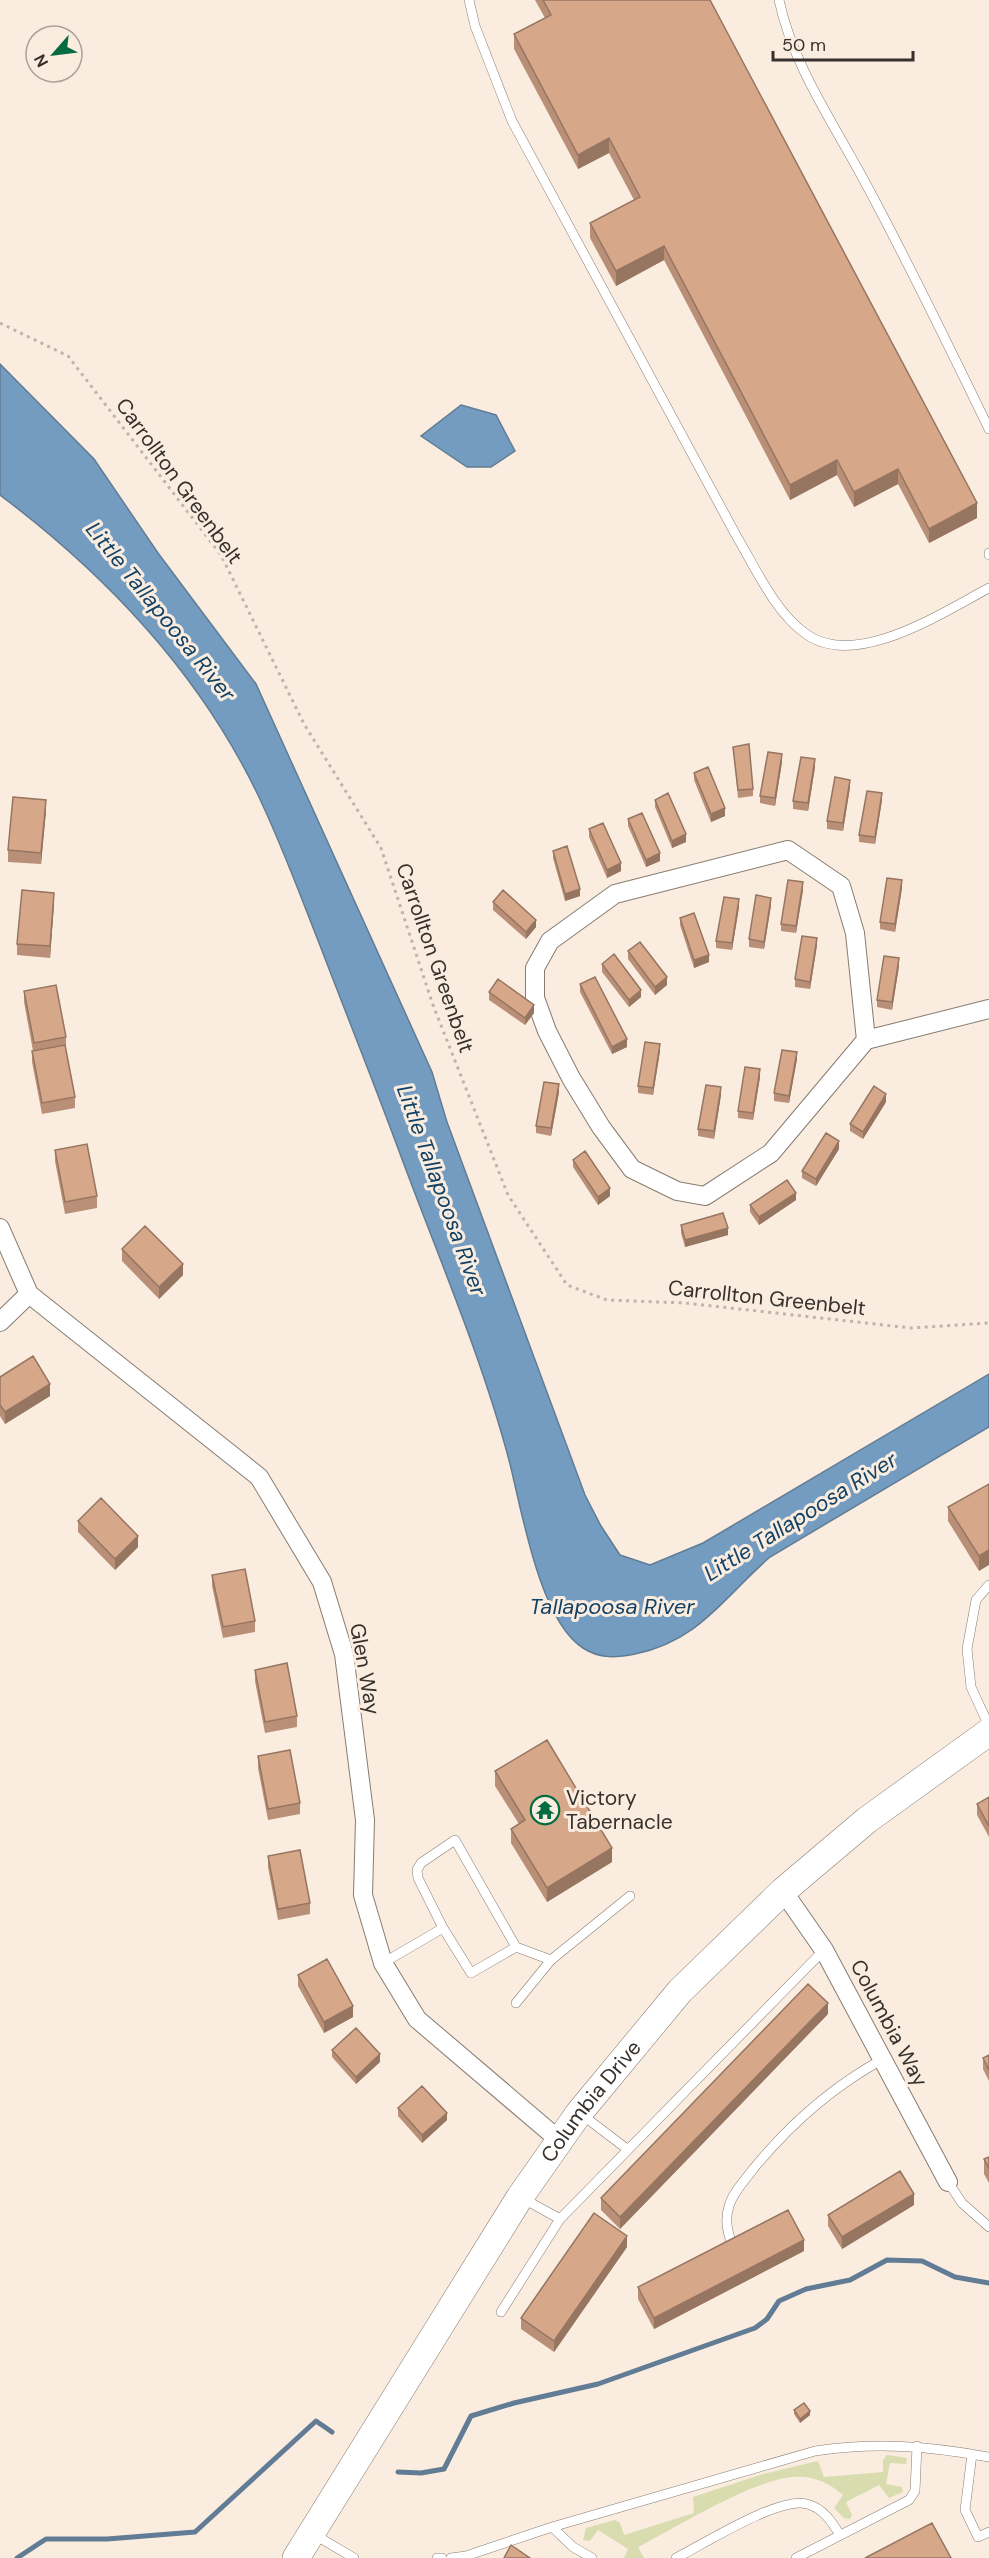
<svg xmlns="http://www.w3.org/2000/svg" width="989" height="2558" viewBox="0 0 989 2558" font-family="'DM Sans',sans-serif">
  <rect width="100%" height="100%" fill="#faede0"/>
  <path fill="#d8dcaf" d="M 887,2455 L 907,2458 L 906,2464 L 890,2463 L 886,2484 L 902,2487 L 903,2492 L 889,2498 L 879,2485 L 846,2502 L 852,2515 L 850,2519 L 844,2518 L 834,2508 L 843,2495 C 830,2483 811,2475 793,2477 C 755,2479 675,2528 638,2547 L 644,2558 L 624,2558 L 628,2549 L 598,2530 L 590,2541 L 583,2540 L 586,2528 L 615,2520 L 620,2523 L 624,2535 L 694,2513 L 693,2497 L 763,2474 L 818,2461 L 824,2477 L 883,2472 L 883,2460 Z"/>
  <path fill="#739cc0" stroke="#617c94" stroke-width="1.5" d="M 0,364 L 94,459 L 158,553 L 256,684 L 432,1072 L 447,1122 L 585,1495 L 601,1526 L 620,1555 L 650,1565 L 703,1543 L 989,1374 L 989,1427 L 770,1557 C 724,1597 699,1641 635,1654 C 616,1658 600,1659 583,1648 C 540,1621 522,1512 510,1464 C 482,1357 437,1254 399,1151 C 374,1083 347,1016 321,948 C 300,895 281,842 256,791 C 198,672 105,574 0,495 Z
    M 461,405 L 496,415 L 515,451 L 491,467 L 467,467 L 421,436 Z"/>
  <g fill="none" stroke-linecap="round" stroke-linejoin="round">
    <path stroke="#617c94" stroke-width="5" d="M 398,2472 L 421,2473 L 444,2469 L 471,2416 L 514,2403 L 598,2384 L 755,2328 L 767,2319 L 779,2301 L 806,2289 L 850,2280 L 887,2260 L 922,2261 L 955,2277 L 989,2283
      M 17,2558 L 46,2539 L 107,2539 L 195,2532 L 316,2421 L 332,2432"/>
    <g stroke="#877c71" stroke-width="10">
      <path id="lane" d="M 469,0 L 475,26 L 512,121 L 737,537 C 756,569 775,612 806,634 C 856,670 943,612 989,588
        M 779,0 C 792,62 830,118 860,173 C 906,257 947,343 989,429
        M 989,553 L 989,555
        M 989,1585 L 976,1600 L 967,1649 L 971,1687 L 989,1726
        M 516,1947 L 551,1960
        M 383,1963 L 443,1928 L 471,1973 L 516,1947 L 455,1840 L 421,1863 L 417,1870 L 418,1878 L 443,1928
        M 516,2003 L 551,1960 L 630,1896
        M 581,2114 L 627,2149
        M 948,2182 L 962,2203 L 989,2227
        M 522,2198 L 560,2219
        M 731,2242 C 727,2229 725,2219 729,2206 C 733,2192 746,2179 754,2168 C 791,2123 832,2087 883,2059
        M 501,2312 L 560,2219 L 824,1950
        M 972,2454 L 965,2510 L 978,2537 L 989,2532
        M 552,2527 L 573,2547 L 592,2558
        M 315,2535 L 354,2558
        M 437,2558 L 442,2558
        M 451,2558 L 466,2556 L 552,2527 L 815,2451 C 876,2442 928,2446 989,2457
        M 676,2558 C 704,2544 779,2496 807,2504 C 823,2508 832,2522 840,2535
        M 796,2558 L 909,2500 L 915,2491 L 917,2446"/>
    </g>
    <g stroke="#877c71" stroke-width="20">
      <path id="street" d="M 788,850 L 841,886 L 855,933 L 866,1040 L 771,1153 L 705,1196 L 677,1191 L 632,1169 L 601,1127 L 571,1078 L 547,1031 L 535,998 L 535,968 L 550,941 L 615,894 Z
        M 866,1040 L 989,1009
        M 0,1228 L 29,1294 L 259,1477 L 322,1582 L 344,1654 L 365,1820 L 363,1895 L 383,1963 L 417,2019 L 559,2140
        M 0,1322 L 29,1294
        M 783,1891 L 824,1950 L 948,2182"/>
    </g>
    <g stroke="#877c71" stroke-width="28">
      <g id="secondary">
        <path id="s1" d="M 296,2558 L 520,2197 L 579,2113 L 680,1991 L 783,1891 L 867,1820 L 989,1732"/>
      </g>
    </g>
    <path stroke="#bfb4aa" stroke-width="3" stroke-dasharray="3 4.5" stroke-linecap="butt" d="M 0,323 L 68,356 L 221,555 L 304,724 L 381,848 L 433,1005 L 508,1195 L 567,1285 L 607,1300 L 685,1303 L 911,1328 L 989,1323"/>
    <use href="#lane" stroke="#fff" stroke-width="9"/>
    <use href="#street" stroke="#fff" stroke-width="18"/>
    <use href="#secondary" stroke="#fff" stroke-width="27"/>
  </g>
  <path fill="#b99077" d="M 535,0 L 710,0 L 977,518 L 929,543 L 898,484 L 854,507 L 837,475 L 790,500 L 664,260 L 616,286 L 590,238 L 590,223 L 634,200 L 609,153 L 578,169 L 514,49 L 514,34 L 545,18 Z
    M 733,747 L 753,789 L 753,796 L 738,798 Z
    M 782,762 L 775,806 L 760,803 L 760,796 Z
    M 815,767 L 808,811 L 793,809 L 793,801 Z
    M 694,773 L 725,816 L 711,822 L 694,780 Z
    M 850,787 L 843,831 L 827,829 L 827,821 Z
    M 655,800 L 686,842 L 672,848 L 655,807 Z
    M 882,800 L 875,844 L 859,842 L 859,835 Z
    M 46,811 L 41,864 L 8,862 L 8,850 Z
    M 628,819 L 660,861 L 646,867 L 628,826 Z
    M 589,829 L 621,871 L 607,878 L 589,837 Z
    M 553,851 L 580,896 L 565,901 L 553,858 Z
    M 902,888 L 895,932 L 880,929 L 880,922 Z
    M 803,890 L 796,933 L 781,931 L 781,924 Z
    M 493,902 L 536,927 L 526,939 L 493,910 Z
    M 54,904 L 50,958 L 17,955 L 17,944 Z
    M 771,905 L 764,949 L 749,947 L 749,939 Z
    M 739,907 L 732,950 L 716,948 L 716,941 Z
    M 680,918 L 709,962 L 694,968 L 680,925 Z
    M 817,945 L 810,989 L 795,987 L 795,979 Z
    M 628,951 L 667,985 L 655,995 L 628,959 Z
    M 602,964 L 641,997 L 629,1007 L 602,972 Z
    M 899,966 L 892,1010 L 877,1007 L 877,1000 Z
    M 580,984 L 627,1047 L 612,1054 L 580,992 Z
    M 24,991 L 66,1037 L 66,1048 L 65,1048 L 75,1097 L 75,1108 L 42,1114 L 32,1062 L 32,1051 L 33,1051 L 24,1002 Z
    M 489,992 L 534,1013 L 525,1025 L 489,1000 Z
    M 660,1051 L 653,1095 L 638,1093 L 638,1086 Z
    M 797,1059 L 789,1103 L 774,1101 L 774,1093 Z
    M 760,1077 L 753,1120 L 738,1118 L 738,1111 Z
    M 559,1092 L 551,1136 L 536,1133 L 536,1126 Z
    M 721,1095 L 714,1139 L 698,1136 L 698,1129 Z
    M 886,1102 L 863,1139 L 850,1131 L 850,1124 Z
    M 839,1149 L 816,1186 L 802,1178 L 802,1171 Z
    M 55,1150 L 97,1196 L 97,1208 L 65,1214 L 55,1161 Z
    M 573,1160 L 610,1196 L 598,1205 L 573,1167 Z
    M 796,1200 L 759,1225 L 750,1212 L 750,1205 Z
    M 681,1225 L 728,1235 L 685,1247 L 681,1233 Z
    M 122,1249 L 183,1275 L 159,1299 L 122,1261 Z
    M 0,1377 L 50,1396 L 5,1424 L 0,1416 Z
    M 989,1484 L 979,1571 L 948,1521 L 948,1507 Z
    M 78,1521 L 138,1547 L 115,1570 L 78,1532 Z
    M 212,1575 L 255,1621 L 255,1632 L 223,1638 L 212,1586 Z
    M 255,1670 L 297,1716 L 297,1727 L 265,1733 L 255,1681 Z
    M 258,1756 L 300,1803 L 300,1814 L 268,1820 L 258,1768 Z
    M 495,1771 L 612,1862 L 547,1902 L 511,1843 L 511,1829 L 519,1824 L 495,1786 Z
    M 989,1797 L 989,1837 L 977,1815 L 977,1804 Z
    M 268,1856 L 310,1903 L 310,1914 L 278,1920 L 268,1867 Z
    M 298,1975 L 353,2017 L 324,2033 L 298,1986 Z
    M 828,2014 L 620,2229 L 601,2210 L 601,2198 Z
    M 332,2050 L 380,2062 L 356,2084 L 332,2057 Z
    M 989,2055 L 989,2081 L 983,2069 L 983,2058 Z
    M 398,2108 L 447,2120 L 422,2143 L 398,2116 Z
    M 989,2157 L 989,2183 L 984,2174 L 984,2159 Z
    M 914,2205 L 842,2249 L 828,2226 L 828,2215 Z
    M 627,2247 L 554,2352 L 521,2329 L 521,2318 Z
    M 804,2251 L 654,2329 L 638,2299 L 638,2287 Z
    M 794,2410 L 810,2415 L 800,2423 L 794,2414 Z"/>
  <path fill="#967561" d="M 609,138 L 609,153 L 578,169 L 578,155 Z
    M 664,246 L 664,260 L 616,286 L 616,271 Z
    M 837,460 L 837,475 L 790,500 L 790,485 Z
    M 898,469 L 898,484 L 854,507 L 854,492 Z
    M 977,503 L 977,518 L 929,543 L 929,529 Z
    M 782,754 L 782,762 L 775,806 L 775,798 Z
    M 815,759 L 815,767 L 808,811 L 808,803 Z
    M 850,780 L 850,787 L 843,831 L 843,823 Z
    M 882,793 L 882,800 L 875,844 L 875,837 Z
    M 46,800 L 46,811 L 41,864 L 41,853 Z
    M 725,808 L 725,816 L 711,822 L 711,814 Z
    M 686,834 L 686,842 L 672,848 L 672,841 Z
    M 660,853 L 660,861 L 646,867 L 646,860 Z
    M 621,863 L 621,871 L 607,878 L 607,870 Z
    M 902,880 L 902,888 L 895,932 L 895,924 Z
    M 803,882 L 803,890 L 796,933 L 796,926 Z
    M 580,889 L 580,896 L 565,901 L 565,894 Z
    M 54,893 L 54,904 L 50,958 L 50,946 Z
    M 771,898 L 771,905 L 764,949 L 764,942 Z
    M 739,899 L 739,907 L 732,950 L 732,943 Z
    M 536,920 L 536,927 L 526,939 L 526,932 Z
    M 817,938 L 817,945 L 810,989 L 810,982 Z
    M 709,955 L 709,962 L 694,968 L 694,960 Z
    M 899,958 L 899,966 L 892,1010 L 892,1002 Z
    M 667,977 L 667,985 L 655,995 L 655,987 Z
    M 641,990 L 641,997 L 629,1007 L 629,1000 Z
    M 534,1005 L 534,1013 L 525,1025 L 525,1018 Z
    M 627,1039 L 627,1047 L 612,1054 L 612,1047 Z
    M 660,1044 L 660,1051 L 653,1095 L 653,1088 Z
    M 797,1052 L 797,1059 L 789,1103 L 789,1096 Z
    M 760,1069 L 760,1077 L 753,1120 L 753,1113 Z
    M 559,1084 L 559,1092 L 551,1136 L 551,1128 Z
    M 721,1087 L 721,1095 L 714,1139 L 714,1131 Z
    M 886,1094 L 886,1102 L 863,1139 L 863,1132 Z
    M 839,1141 L 839,1149 L 816,1186 L 816,1179 Z
    M 610,1188 L 610,1196 L 598,1205 L 598,1197 Z
    M 796,1193 L 796,1200 L 759,1225 L 759,1217 Z
    M 728,1228 L 728,1235 L 685,1247 L 685,1240 Z
    M 183,1264 L 183,1275 L 159,1299 L 159,1287 Z
    M 50,1384 L 50,1396 L 5,1424 L 5,1412 Z
    M 138,1536 L 138,1547 L 115,1570 L 115,1559 Z
    M 989,1550 L 989,1565 L 979,1571 L 979,1556 Z
    M 612,1848 L 612,1862 L 547,1902 L 547,1888 Z
    M 828,2003 L 828,2014 L 620,2229 L 620,2217 Z
    M 353,2006 L 353,2017 L 324,2033 L 324,2022 Z
    M 380,2054 L 380,2062 L 356,2084 L 356,2077 Z
    M 447,2113 L 447,2120 L 422,2143 L 422,2135 Z
    M 914,2194 L 914,2205 L 842,2249 L 842,2237 Z
    M 627,2236 L 627,2247 L 554,2352 L 554,2341 Z
    M 804,2240 L 804,2251 L 654,2329 L 654,2318 Z
    M 810,2411 L 810,2415 L 800,2423 L 800,2419 Z"/>
  <path fill="#d7a78a" stroke="#967561" stroke-width="1.5" d="M 543,0 L 710,0 L 977,503 L 929,529 L 898,469 L 854,492 L 837,460 L 790,485 L 664,246 L 616,271 L 590,223 L 640,197 L 609,138 L 578,155 L 514,34 L 551,15 Z
    M 749,744 L 753,789 L 738,790 L 733,747 Z
    M 768,752 L 782,754 L 775,798 L 760,796 Z
    M 801,757 L 815,759 L 808,803 L 793,801 Z
    M 708,767 L 725,808 L 711,814 L 694,773 Z
    M 835,777 L 850,780 L 843,823 L 827,821 Z
    M 867,791 L 882,793 L 875,837 L 859,835 Z
    M 668,793 L 686,834 L 672,841 L 655,800 Z
    M 13,797 L 46,800 L 41,853 L 8,850 Z
    M 642,813 L 660,853 L 646,860 L 628,819 Z
    M 603,823 L 621,863 L 607,870 L 589,829 Z
    M 567,846 L 580,889 L 565,894 L 553,851 Z
    M 887,878 L 902,880 L 895,924 L 880,922 Z
    M 788,880 L 803,882 L 796,926 L 781,924 Z
    M 22,890 L 54,893 L 50,946 L 17,944 Z
    M 503,890 L 536,920 L 526,932 L 493,902 Z
    M 756,895 L 771,898 L 764,942 L 749,939 Z
    M 724,897 L 739,899 L 732,943 L 716,941 Z
    M 694,913 L 709,955 L 694,960 L 680,918 Z
    M 802,936 L 817,938 L 810,982 L 795,979 Z
    M 640,942 L 667,977 L 655,987 L 628,951 Z
    M 614,954 L 641,990 L 629,1000 L 602,964 Z
    M 884,956 L 899,958 L 892,1002 L 877,1000 Z
    M 595,977 L 627,1039 L 612,1047 L 580,984 Z
    M 498,979 L 534,1005 L 525,1018 L 489,992 Z
    M 56,985 L 66,1037 L 34,1043 L 24,991 Z
    M 645,1042 L 660,1044 L 653,1088 L 638,1086 Z
    M 65,1045 L 75,1097 L 42,1103 L 32,1051 Z
    M 782,1050 L 797,1052 L 789,1096 L 774,1093 Z
    M 745,1067 L 760,1069 L 753,1113 L 738,1111 Z
    M 544,1082 L 559,1084 L 551,1128 L 536,1126 Z
    M 706,1085 L 721,1087 L 714,1131 L 698,1129 Z
    M 874,1086 L 886,1094 L 863,1132 L 850,1124 Z
    M 826,1133 L 839,1141 L 816,1179 L 802,1171 Z
    M 87,1144 L 97,1196 L 65,1202 L 55,1150 Z
    M 585,1151 L 610,1188 L 598,1197 L 573,1160 Z
    M 787,1180 L 796,1193 L 759,1217 L 750,1205 Z
    M 723,1213 L 728,1228 L 685,1240 L 681,1225 Z
    M 145,1226 L 183,1264 L 159,1287 L 122,1249 Z
    M 33,1356 L 50,1384 L 5,1412 L 0,1405 L 0,1377 Z
    M 989,1484 L 989,1550 L 979,1556 L 948,1507 Z
    M 101,1498 L 138,1536 L 115,1559 L 78,1521 Z
    M 245,1569 L 255,1621 L 223,1627 L 212,1575 Z
    M 287,1663 L 297,1716 L 265,1722 L 255,1670 Z
    M 547,1740 L 612,1848 L 547,1888 L 511,1829 L 525,1820 L 495,1771 Z
    M 290,1750 L 300,1803 L 268,1809 L 258,1756 Z
    M 989,1797 L 989,1826 L 977,1804 Z
    M 300,1850 L 310,1903 L 278,1909 L 268,1856 Z
    M 327,1959 L 353,2006 L 324,2022 L 298,1975 Z
    M 808,1984 L 828,2003 L 620,2217 L 601,2198 Z
    M 356,2028 L 380,2054 L 356,2077 L 332,2050 Z
    M 989,2055 L 989,2070 L 983,2058 Z
    M 422,2086 L 447,2113 L 422,2135 L 398,2108 Z
    M 989,2157 L 989,2168 L 984,2159 Z
    M 900,2171 L 914,2194 L 842,2237 L 828,2215 Z
    M 788,2210 L 804,2240 L 654,2318 L 638,2287 Z
    M 594,2213 L 627,2236 L 554,2341 L 521,2318 Z
    M 804,2403 L 810,2411 L 800,2419 L 794,2410 Z
    M 932,2523 L 951,2558 L 865,2558 Z
    M 511,2545 L 530,2558 L 504,2558 Z"/>
  <defs>
    <g id="temple-ring" transform="scale(1.5)"><circle r="9.5" fill="#faede0" stroke="#056b41" stroke-width="1.5"/><path d="M0-6L5-2H3V0L6.5 2.5H4V6H1.5V3h-3V6H-4V2.5H-6.5L-3 0V-2H-5Z" fill="#056b41"/></g>
  </defs>
  <g fill-rule="evenodd">
    <use href="#temple-ring" x="545" y="1810"/>
  </g>
  <g text-anchor="middle" stroke-width="6" stroke-linejoin="round" paint-order="stroke">
    <g font-size="21" fill="#36312c" stroke="#faede0">
      <text transform="translate(179 481) rotate(54)" y="7">Carrollton Greenbelt</text>
      <text transform="translate(435 958) rotate(71)" y="7">Carrollton Greenbelt</text>
      <text transform="translate(767 1298) rotate(6)" y="7">Carrollton Greenbelt</text>
      <text transform="translate(365 1669) rotate(80)" y="7">Glen Way</text>
      <text transform="translate(889 2023) rotate(62)" y="7">Columbia Way</text>
      <text dy="7" stroke="none"><textPath href="#s1" startOffset="544">Columbia Drive</textPath></text>
    </g>
    <g font-size="21" fill="#36312c" stroke="#faede0" text-anchor="start">
      <text x="566" y="1805">Victory<tspan x="566" dy="24">Tabernacle</tspan></text>
    </g>
    <g font-size="22" font-style="italic" fill="#124265" stroke="#faede0">
      <text transform="translate(161 611) rotate(51)" y="8">Little Tallapoosa River</text>
      <text transform="translate(442 1190) rotate(70)" y="8">Little Tallapoosa River</text>
      <text transform="translate(800 1516) rotate(-32)" y="8">Little Tallapoosa River</text>
      <text x="612" y="1614">Tallapoosa River</text>
    </g>
  </g>
  <g transform="translate(54 54) rotate(242)"><circle r="28" fill="#faede0" stroke="#aca298" stroke-width="1.5"/>
  <path d="M0-4.5L10 22L0 15L-10 22Z" fill="#056b41"/>
  <text y="-9" font-size="16" font-weight="bold" text-anchor="middle" fill="#36312c">N</text>
  </g>
  <path d="M773 51v9h140v-9" fill="none" stroke="#36312c" stroke-width="3"/>
  <text x="782" y="51" font-size="18" fill="#36312c" stroke="#faede0" stroke-width="4.5" paint-order="stroke">50 m</text>
</svg>
